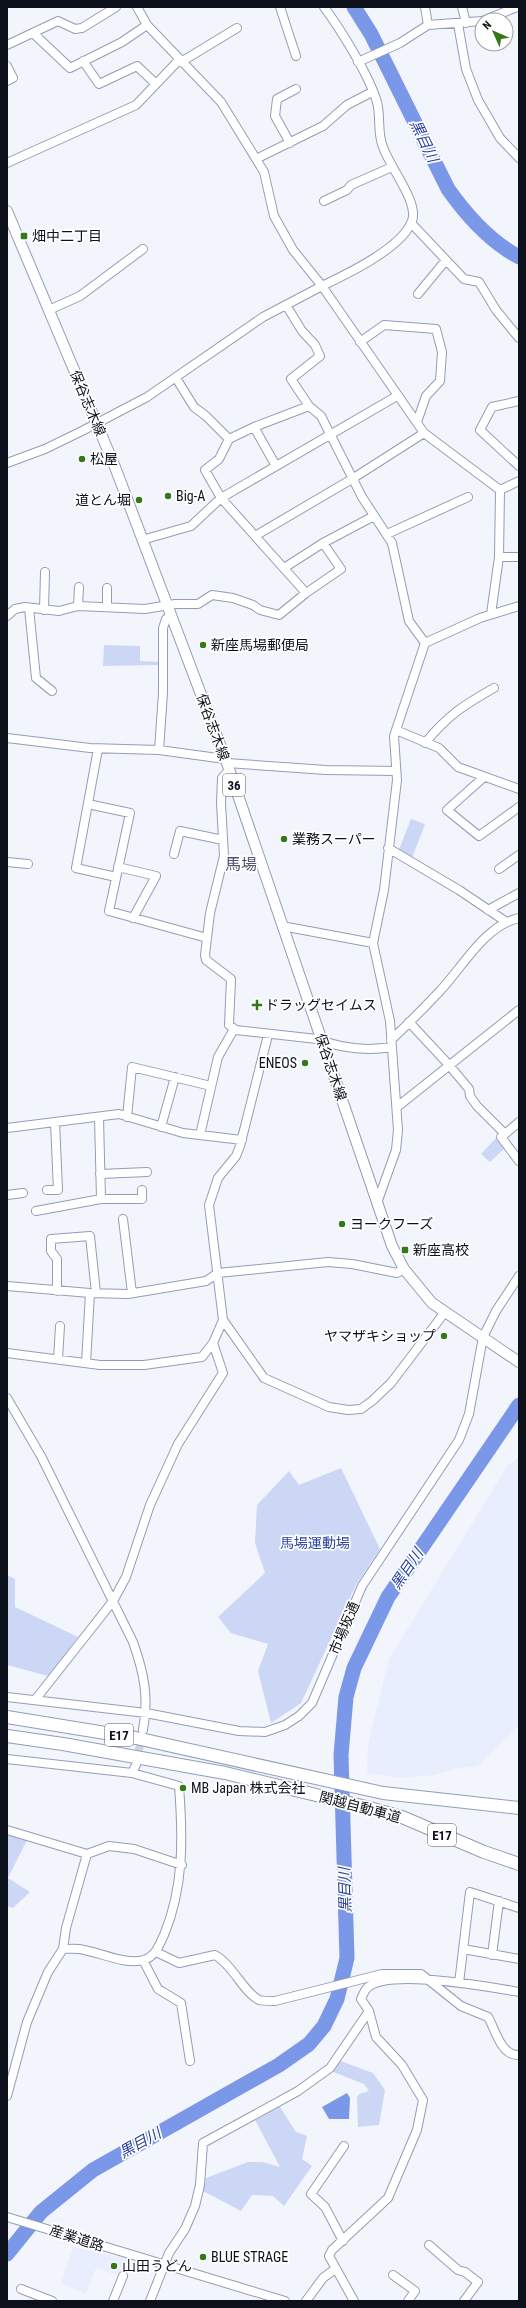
<svg xmlns="http://www.w3.org/2000/svg" width="526" height="2308" viewBox="0 0 526 2308" font-family="'Roboto Condensed','Noto Sans JP',sans-serif">
  <rect width="100%" height="100%" fill="#f3f5fc"/>
  <path fill="#e8eefe" d="M 519,1457 L 519,1726 L 478,1766 L 456,1769 L 433,1775 L 400,1778 L 367,1773 L 368,1744 L 389,1659 L 508,1465 Z
    M 73,2247 L 131,2259 L 126,2273 L 113,2274 L 96,2268 L 86,2294 L 61,2283 Z"/>
  <path fill="#ccd7f5" d="M 104,645 L 140,646 L 140,661 L 159,662 L 159,665 L 103,666 Z
    M 411,819 L 425,824 L 412,858 L 398,852 Z
    M 497,1137 L 505,1148 L 490,1162 L 481,1154 Z
    M 341,1468 L 380,1549 L 356,1585 L 301,1703 L 271,1723 L 258,1671 L 268,1644 L 231,1633 L 218,1617 L 265,1573 L 255,1543 L 257,1505 L 289,1471 L 299,1485 Z
    M 7,1575 L 15,1579 L 15,1607 L 78,1637 L 48,1676 L 7,1665 Z
    M 7,1833 L 27,1840 L 8,1878 L 30,1892 L 13,1908 L 7,1906 Z
    M 338,2060 L 373,2073 L 385,2090 L 379,2125 L 358,2127 L 357,2098 L 359,2094 L 369,2091 L 364,2084 L 331,2071 Z
    M 278,2104 L 296,2132 L 307,2136 L 302,2159 L 312,2166 L 284,2206 L 273,2196 L 252,2195 L 241,2211 L 203,2191 L 206,2178 L 248,2162 L 262,2162 L 280,2167 L 254,2118 Z"/>
  <path fill="#7a97e8" d="M 347,2093 L 350,2098 L 349,2119 L 329,2119 L 322,2107 Z"/>
  <g fill="none" stroke-linecap="round" stroke-linejoin="round">
    <path stroke="#7a97e8" stroke-width="15" d="M 354,7 L 371,34 L 448,189 C 467,216 489,241 519,257
      M 7,2254 L 41,2212 L 93,2170 L 279,2065 L 309,2044 L 324,2026 L 337,1999 L 347,1958 L 341,1755 L 346,1697 L 354,1668 L 388,1597 L 519,1405"/>
    <path stroke="#d0d3da" stroke-width="8" stroke-dasharray="8 4" stroke-linecap="butt" d="M 136,1762 L 142,1736"/>
    <g stroke="#919dba" stroke-width="10">
      <path id="minor" d="M 280,7 L 296,56
        M 324,7 C 341,30 369,75 377,102 C 381,117 377,133 383,147 C 390,168 419,202 412,221 C 402,248 347,274 322,286 L 424,433 L 500,490
        M 425,7 L 428,25
        M 462,7 L 466,23
        M 485,20 L 517,7
        M 458,24 L 466,69 L 478,100 L 500,138 L 519,158
        M 33,33 L 70,68 L 122,42 L 147,25
        M 7,45 L 58,21 L 75,29 L 82,28 L 116,7
        M 83,61 L 99,84 L 137,66 L 156,84
        M 181,62 L 237,28
        M 358,62 L 400,43 L 428,25 L 482,21
        M 7,66 L 13,78 L 7,81
        M 290,143 L 275,116 L 277,99 L 296,89
        M 256,159 L 323,126 L 347,105 L 372,92
        M 7,163 L 136,105 L 179,60
        M 324,201 L 347,190 L 351,185 L 392,167
        M 411,223 L 464,279 L 479,282 L 496,310 L 519,338
        M 418,294 L 446,260
        M 286,305 L 302,331 L 315,345 L 320,356 L 291,379 L 309,406 L 321,416 L 362,497 L 392,543 L 409,621 L 425,643
        M 49,310 L 80,296 L 143,249
        M 360,342 L 384,325 L 436,329 L 442,352 L 440,381 L 426,396 L 417,422
        M 176,378 L 194,407 L 206,416 L 229,439
        M 519,401 L 492,407 L 480,430 L 519,466
        M 254,427 L 276,466
        M 7,463 L 45,449 L 82,431 L 147,397 L 263,317 L 322,286 L 293,250 L 274,216 L 264,172 L 221,102 L 147,25 L 137,7
        M 500,490 L 519,481
        M 387,534 L 468,497
        M 255,536 L 352,479 L 424,433
        M 142,540 L 191,526 L 221,498 L 397,396
        M 499,557 L 519,557
        M 284,568 L 323,543 L 374,516
        M 306,593 L 221,498 L 205,470 L 219,459 L 229,439 L 254,427 L 309,406
        M 78,606 L 79,587
        M 107,607 L 107,588
        M 29,608 L 36,678 L 52,691
        M 44,610 L 45,572
        M 491,614 L 499,557 L 500,490
        M 7,616 L 15,609 L 25,607 L 59,611 L 78,606 L 145,609 L 175,604 L 198,604 L 212,595 L 233,598 L 253,605 L 260,610 L 279,615 L 306,593 L 341,569 L 323,543
        M 396,730 L 439,748 L 458,767 L 519,789
        M 7,738 L 90,748 L 159,750 L 225,759
        M 425,743 C 448,715 464,705 494,688
        M 98,749 L 76,868 L 116,877
        M 159,750 L 163,693 L 163,628 L 166,619 L 171,615
        M 227,763 L 326,770 L 396,771
        M 229,770 L 222,778 L 221,803 L 224,856 L 210,913 L 205,955 L 206,960 L 231,979 L 229,1025 L 236,1030 L 317,1039 C 340,1048 367,1051 392,1047
        M 484,777 L 447,810 L 479,836 L 519,807
        M 88,804 L 130,813 L 109,911 L 207,938
        M 388,848 L 459,890 L 505,921
        M 174,854 L 180,831 L 223,840
        M 7,862 L 28,864
        M 118,867 L 156,876 L 133,918
        M 499,869 L 519,855
        M 488,910 L 519,893
        M 282,926 L 373,943
        M 409,1022 L 449,1065 L 469,1089 L 470,1096 L 477,1106 L 505,1134 L 501,1137 L 519,1161
        M 391,1040 C 408,1024 424,1008 439,992 C 463,967 484,926 519,918
        M 397,1107 L 519,1010
        M 99,1117 L 101,1199
        M 127,1117 L 132,1067 L 211,1086
        M 161,1127 L 175,1077
        M 7,1128 L 119,1114 L 183,1133 L 242,1140
        M 505,1134 L 519,1122
        M 200,1135 L 218,1057 L 234,1029
        M 100,1174 L 147,1172
        M 47,1190 L 58,1190 L 55,1122
        M 7,1195 L 23,1193
        M 377,1203 L 396,1150 L 398,1130 L 390,1021 L 373,943 L 384,890 L 397,780 L 394,736 L 425,643 L 480,618 L 519,606
        M 36,1211 L 101,1199 L 142,1199 L 142,1190
        M 123,1219 L 132,1293
        M 7,1286 L 90,1293 L 128,1294 L 206,1281 L 218,1273 L 328,1262 L 352,1264 L 397,1273 L 404,1269
        M 57,1291 L 57,1259 L 51,1251 L 51,1239 L 90,1236 L 96,1293
        M 223,1320 L 264,1378 L 329,1407 L 348,1410 L 361,1409 L 372,1401 L 391,1383 L 445,1312
        M 7,1353 L 100,1365 L 144,1365 L 202,1357 L 213,1343 L 223,1320 L 209,1205 L 218,1178 L 236,1156 L 240,1146 L 268,1035
        M 58,1359 L 60,1326
        M 86,1363 L 90,1293
        M 7,1398 L 41,1456 L 133,1642 C 144,1673 149,1697 143,1730
        M 7,1697 L 146,1713 L 239,1731 L 265,1732 L 285,1725 L 299,1716 L 312,1703 L 362,1586 L 459,1440 L 469,1414 L 483,1337 L 496,1311 L 519,1276
        M 35,1700 L 113,1601 L 126,1577 L 150,1505 L 178,1444 L 223,1373 L 213,1343
        M 7,1759 L 132,1773 L 179,1786 C 183,1838 184,1887 164,1935 C 159,1945 156,1956 144,1960 C 125,1965 102,1953 84,1950 C 77,1948 70,1949 63,1949
        M 132,1773 L 136,1765
        M 7,1830 L 87,1854 L 109,1846 L 134,1849 L 182,1865
        M 463,1949 L 519,1959
        M 156,1952 L 179,1963 L 215,1955 C 233,1965 244,1993 259,2000 C 263,2001 270,2001 275,2001 L 382,1974 L 421,1974 L 461,2006 L 488,2017 C 496,2031 501,2056 519,2055
        M 492,1955 L 499,1901
        M 143,1960 L 158,1989 L 181,2003 L 190,2061
        M 459,1983 L 470,1892 L 519,1908
        M 7,2096 L 27,2022 L 48,1972 L 63,1949 L 66,1928 L 87,1854
        M 7,2217 L 285,2301
        M 343,2241 L 325,2207 L 311,2194 L 344,2146
        M 429,2245 L 458,2270 L 465,2272 L 478,2282 L 464,2301
        M 393,2275 L 415,2291 L 408,2301
        M 21,2289 L 52,2301
        M 113,2301 L 123,2276
        M 150,2301 L 169,2253 L 185,2229 L 195,2206 L 200,2185 L 203,2143 L 298,2091 L 330,2068 L 369,2011
        M 306,2301 L 323,2278 L 335,2269
        M 354,2301 L 329,2256 L 332,2250 L 388,2198 L 417,2130 L 423,2100 L 402,2065 L 376,2037 L 369,2011 L 361,1999 C 363,1995 364,1991 367,1988 C 388,1968 490,1987 519,1992"/>
    </g>
    <g stroke="#919dba" stroke-width="12">
      <path id="major" d="M 7,211 L 115,467 L 227,763 L 392,1246 L 404,1269 L 432,1303 L 519,1362"/>
    </g>
    <g stroke="#919dba" stroke-width="14">
      <path id="highway" d="M 7,1717 L 136,1738 L 383,1793 L 519,1808
        M 7,1736 L 63,1744 L 225,1773 L 366,1807 L 402,1817 L 484,1852 L 519,1864"/>
    </g>
    <use href="#minor" stroke="#fff" stroke-width="8"/>
    <use href="#major" stroke="#fff" stroke-width="10"/>
    <use href="#highway" stroke="#fff" stroke-width="12"/>
  </g>
  <g fill="#34781a" stroke="#fff" stroke-width="1.5">
    <rect x="20" y="232" width="8" height="8" rx="2"/>
    <circle cx="82" cy="459" r="4"/>
    <circle cx="168" cy="496" r="4"/>
    <circle cx="139" cy="500" r="4"/>
    <circle cx="203" cy="645" r="4"/>
    <circle cx="284" cy="839" r="4"/>
    <path d="M255 999h4v4h4v4h-4v4h-4v-4h-4v-4h4z"/>
    <circle cx="305" cy="1063" r="4"/>
    <circle cx="342" cy="1224" r="4"/>
    <rect x="401" y="1246" width="8" height="8" rx="2"/>
    <circle cx="444" cy="1336" r="4"/>
    <circle cx="183" cy="1788" r="4"/>
    <circle cx="203" cy="2257" r="4"/>
    <circle cx="114" cy="2266" r="4"/>
  </g>
  <g text-anchor="middle" stroke-width="3.5" stroke-linejoin="round" paint-order="stroke">
    <g fill="#fff" stroke="#56585f" stroke-width="1">
      <rect x="223" y="774" width="22" height="22" rx="3"/>
      <rect x="105" y="1724" width="28" height="22" rx="3"/>
      <rect x="428" y="1824" width="28" height="22" rx="3"/>
    </g>
    <g font-size="13" font-weight="bold" fill="#0d111b">
      <text x="234" y="790">36</text>
      <text x="119" y="1740">E17</text>
      <text x="442" y="1840">E17</text>
    </g>
    <g font-size="14" fill="#0d111b" stroke="#fff" text-anchor="start">
      <text x="32" y="241">畑中二丁目</text>
      <text x="90" y="464">松屋</text>
      <text x="176" y="501">Big-A</text>
      <text x="131" y="505" text-anchor="end">道とん堀</text>
      <text x="211" y="650">新座馬場郵便局</text>
      <text x="292" y="844">業務スーパー</text>
      <text x="265" y="1010">ドラッグセイムス</text>
      <text x="297" y="1068" text-anchor="end">ENEOS</text>
      <text x="350" y="1229">ヨークフーズ</text>
      <text x="413" y="1255">新座高校</text>
      <text x="436" y="1341" text-anchor="end">ヤマザキショップ</text>
      <text x="191" y="1793">MB Japan 株式会社</text>
      <text x="211" y="2262">BLUE STRAGE</text>
      <text x="122" y="2271">山田うどん</text>
    </g>
    <g font-size="14" fill="#0d111b" stroke="#fff">
      <text transform="translate(88 403) rotate(67)" y="5">保谷志木線</text>
      <text transform="translate(213 727) rotate(70)" y="5">保谷志木線</text>
      <text transform="translate(331 1067) rotate(71)" y="5">保谷志木線</text>
      <text transform="translate(344 1628) rotate(-67)" y="5">市場坂通</text>
      <text transform="translate(360 1807) rotate(15)" y="5">関越自動車道</text>
      <text transform="translate(77 2238) rotate(18)" y="5">産業道路</text>
    </g>
    <g font-size="14" fill="#2b43a1" stroke="#fff">
      <text x="315" y="1548">馬場運動場</text>
    </g>
    <g font-size="15" font-style="italic" fill="#29409e" stroke="#fff">
      <text transform="translate(424 141) rotate(64)" y="5">黒目川</text>
      <text transform="translate(407 1569) rotate(-56)" y="5">黒目川</text>
      <text transform="translate(345 1890) rotate(-92)" y="5">黒目川</text>
      <text transform="translate(140 2143) rotate(-29)" y="5">黒目川</text>
    </g>
    <g font-size="16" fill="#4b5570" stroke="#fff">
      <text x="241" y="870">馬場</text>
    </g>
  </g>
  <rect width="526" height="2308" fill="none" stroke="#0d111b" stroke-width="16"/>
  <g transform="translate(494 32) rotate(315)"><circle r="19" fill="#ffffff" stroke="#9ea0a4"/>
  <path d="M0-3L7 15L0 10L-7 15Z" fill="#34781a"/>
  <text y="-6" font-size="11" font-weight="bold" text-anchor="middle" fill="#0d111b">N</text>
  </g>
</svg>
